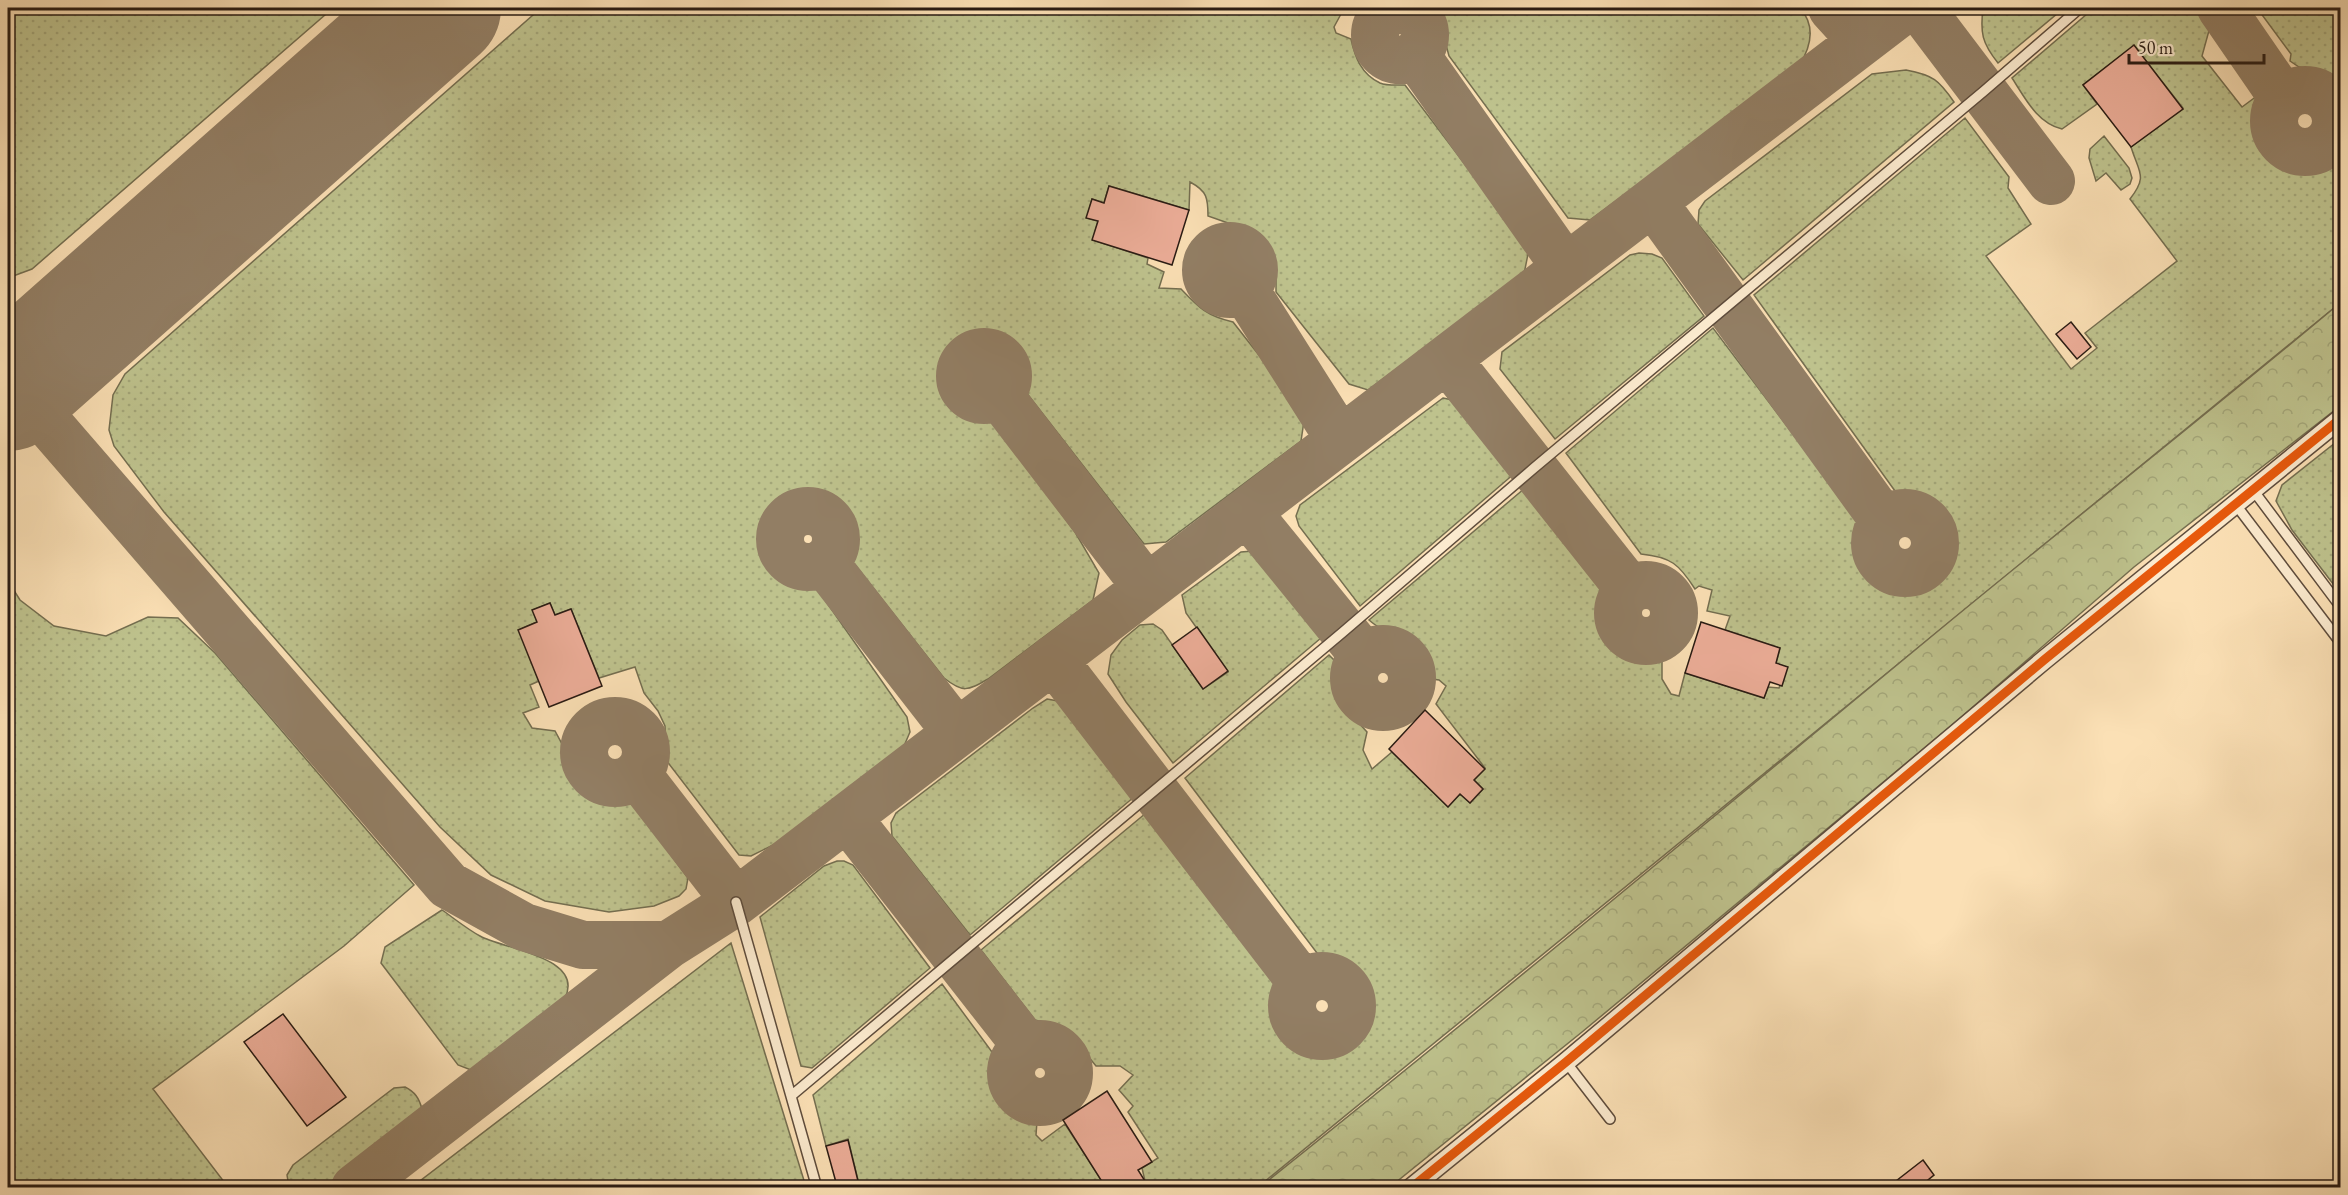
<svg xmlns="http://www.w3.org/2000/svg" width="2348" height="1195" viewBox="0 0 2348 1195" font-family="'EB Garamond',serif">
  <defs>
    <pattern id="grass-dots" width="8" height="8" patternUnits="userSpaceOnUse" patternTransform="scale(1.5)"><rect width="8" height="8" fill="#bec28d"/><path d="M2 2h.1M6 6h.1" fill="none" stroke="#a3a679" stroke-width="1.8" stroke-linecap="round"/></pattern>
    <pattern id="forest-crowns" width="20" height="18" patternUnits="userSpaceOnUse" patternTransform="scale(1.5)"><rect width="20" height="18" fill="#bec28d"/><path d="M2 6a3 3 0 1 1 6 0M12 15a3 3 0 1 1 6 0" fill="none" stroke="#a3a679"/></pattern>
  </defs>
  <rect width="100%" height="100%" fill="#fbe0b5"/>
  <filter id="stains"><feTurbulence type="fractalNoise" baseFrequency=".00333" numOctaves="4"/><feColorMatrix values="0 0 0 0 .2 0 0 0 0 .09 0 0 0 0 .02 0 0 0 .5 -.17"/></filter>
  <radialGradient id="worn" r=".72"><stop offset=".6" stop-color="#630" stop-opacity="0"/><stop offset="1" stop-color="#630" stop-opacity=".3"/></radialGradient>
  <path fill="url(#grass-dots)" stroke="#746e50" stroke-width="1.5" d="M 8,8 L 333,8 L 32,269 L 8,278 Z
    M 541,8 L 1335,8 L 1341,14 L 1334,27 L 1336,33 L 1351,39 C 1355,57 1361,74 1380,83 C 1387,86 1398,85 1405,85 L 1529,249 L 1524,274 L 1368,390 L 1349,384 L 1276,292 L 1276,266 L 1273,253 L 1263,241 L 1245,229 L 1208,216 C 1208,198 1207,191 1190,182 L 1189,210 L 1109,186 L 1104,203 L 1092,199 L 1087,218 L 1098,221 L 1093,240 L 1148,258 L 1147,264 L 1164,272 L 1159,288 L 1181,289 C 1199,308 1207,316 1233,322 L 1305,414 L 1301,441 L 1166,542 L 1144,544 L 1025,391 C 1038,350 1004,326 967,340 L 963,337 L 949,348 L 952,353 L 942,366 C 941,401 956,415 990,417 L 1075,532 L 1099,573 L 1093,600 L 988,679 C 967,691 963,693 944,678 L 848,556 C 850,516 834,490 791,502 L 787,499 L 772,509 L 776,515 L 766,532 L 766,547 L 771,564 L 788,578 L 813,583 L 907,717 L 910,732 L 904,746 L 781,841 L 751,856 L 739,855 L 666,760 L 665,726 L 658,711 L 644,693 L 635,667 L 599,678 L 571,609 L 555,615 L 550,603 L 533,610 L 537,622 L 519,630 L 539,681 L 530,685 L 539,707 L 523,713 L 532,728 L 555,731 L 576,770 L 598,787 L 623,790 L 688,878 L 686,889 L 679,896 L 654,906 L 609,912 L 545,901 L 491,875 L 440,827 L 164,512 L 114,446 L 109,430 L 113,395 L 125,374 Z
    M 1436,8 L 1800,8 C 1816,26 1811,47 1799,66 L 1590,220 L 1568,218 L 1449,56 Z
    M 1983,8 L 2064,8 L 1998,63 C 1982,43 1980,33 1983,8 Z
    M 2094,8 L 2195,8 L 2210,27 L 2202,56 L 2242,107 L 2261,93 C 2259,103 2256,115 2257,125 C 2259,141 2279,165 2295,169 C 2311,173 2330,161 2340,150 L 2340,303 L 1258,1187 L 1136,1187 L 1145,1181 L 1142,1168 L 1158,1158 L 1128,1112 L 1133,1106 L 1119,1090 L 1133,1075 L 1120,1066 L 1096,1066 L 1075,1040 L 1057,1026 L 1035,1020 L 981,950 L 1146,813 L 1281,990 C 1277,1027 1303,1059 1341,1041 L 1345,1045 L 1358,1033 L 1355,1027 C 1358,1024 1362,1020 1364,1016 C 1372,1002 1361,978 1348,970 C 1338,965 1327,963 1316,962 L 1317,953 L 1185,778 L 1329,655 L 1340,666 L 1333,679 L 1346,709 L 1367,732 L 1363,750 L 1372,769 L 1392,752 L 1448,807 L 1460,794 L 1470,803 L 1483,789 L 1474,780 L 1485,768 L 1436,704 L 1446,686 L 1439,680 L 1432,679 C 1429,658 1422,638 1399,631 C 1383,627 1383,632 1369,620 L 1525,488 L 1600,587 L 1600,621 L 1609,634 L 1634,651 L 1662,661 L 1662,679 L 1671,694 L 1679,696 L 1685,673 L 1764,698 L 1768,687 L 1779,688 L 1786,667 L 1776,663 L 1780,648 L 1725,630 L 1730,616 L 1707,611 L 1712,590 L 1699,586 L 1695,589 C 1679,564 1671,557 1641,554 L 1566,453 L 1713,328 L 1864,528 C 1864,536 1862,549 1866,556 C 1878,579 1900,584 1923,578 L 1926,582 L 1940,569 L 1937,563 C 1940,560 1946,556 1948,553 C 1955,538 1943,514 1929,506 C 1920,500 1907,501 1896,502 L 1891,495 L 1895,491 L 1754,295 L 1965,118 L 2009,177 L 2008,188 L 2031,224 L 1986,256 L 2071,369 L 2097,348 L 2085,333 L 2177,261 L 2130,199 C 2148,176 2139,173 2131,147 L 2183,108 L 2134,46 L 2083,85 L 2097,104 L 2062,129 C 2037,123 2025,98 2012,78 Z
    M 2257,8 L 2340,8 L 2340,79 L 2325,71 L 2299,67 L 2290,61 L 2291,54 Z
    M 1906,70 C 1933,75 1939,80 1954,102 L 1743,280 L 1698,224 L 1699,210 L 1705,201 L 1872,74 Z
    M 2104,136 L 2129,168 L 2132,178 L 2130,184 L 2121,190 L 2106,173 L 2096,181 L 2089,158 L 2090,149 Z
    M 1639,253 L 1652,254 L 1662,258 L 1704,316 L 1555,439 L 1500,369 L 1502,352 L 1630,255 Z
    M 1443,398 L 1462,402 L 1515,473 L 1360,606 L 1299,526 L 1296,516 L 1300,505 Z
    M 2340,439 L 2340,593 L 2292,530 L 2276,501 L 2282,485 Z
    M 1253,551 L 1262,559 L 1321,638 L 1173,763 L 1126,702 L 1108,674 L 1111,655 L 1122,640 L 1140,625 L 1153,624 L 1162,630 L 1203,689 L 1228,672 L 1186,613 L 1182,595 L 1241,552 Z
    M 8,581 L 20,600 L 54,626 L 106,636 L 148,617 L 178,618 L 215,653 L 414,885 L 344,946 L 153,1089 L 228,1187 L 8,1187 Z
    M 1047,699 L 1058,701 L 1068,707 L 1134,797 L 970,935 L 892,836 L 891,823 L 896,813 L 1033,708 Z
    M 837,861 L 844,861 L 853,865 L 930,968 L 812,1068 L 801,1066 L 760,917 L 824,866 Z
    M 442,910 C 455,919 467,929 480,936 C 503,949 585,957 565,998 C 558,1014 498,1054 480,1067 L 471,1070 L 458,1065 L 381,963 L 385,947 Z
    M 731,943 L 806,1187 L 412,1187 Z
    M 942,984 L 992,1052 L 992,1083 L 1000,1100 L 1018,1116 L 1037,1121 L 1036,1135 L 1042,1141 L 1065,1124 L 1106,1187 L 837,1187 L 858,1180 L 848,1139 L 826,1146 L 813,1095 Z
    M 405,1087 C 415,1092 419,1098 422,1109 L 414,1120 L 324,1187 L 289,1187 L 287,1175 L 293,1165 L 394,1088 Z"/>
  <path fill="url(#forest-crowns)" stroke="#746e50" stroke-width="1.5" d="M 2340,303 L 2340,406 L 2134,567 L 1951,726 L 1582,1032 L 1390,1187 L 1260,1187 C 1492,1002 1720,811 1949,622 C 2079,515 2211,411 2340,303 Z"/>
  <g fill="none" stroke-linecap="round" stroke-linejoin="round">
    <path stroke="#927e64" stroke-width="48" d="M 1832,8 L 1862,41
      M 1920,8 L 2051,181
      M 2221,8 L 2283,98
      M1375 35a25 25 0 1 1 50 0a25 25 0 1 1-50 0Z
      M 1415,54 L 1566,268
      M2274 121a31 31 0 1 1 62 0a31 31 0 1 1-62 0Z
      M 1653,202 L 1884,521
      M1206 270a24 24 0 1 1 48 0a24 24 0 1 1-48 0Z
      M 1245,290 L 1340,440
      M960 376a24 24 0 1 1 48 0a24 24 0 1 1-48 0Z
      M 1447,359 L 1630,590
      M 8,377 L 448,885 L 524,927 L 583,945 L 668,945
      M 999,395 L 1147,588
      M780 539a28 28 0 1 1 56 0a28 28 0 1 1-56 0Z
      M 1247,512 L 1364,656
      M1875 543a30 30 0 1 1 60 0a30 30 0 1 1-60 0Z
      M 824,562 L 957,733
      M1618 613a28 28 0 1 1 56 0a28 28 0 1 1-56 0Z
      M1354 678a29 29 0 1 1 58 0a29 29 0 1 1-58 0Z
      M 1053,659 L 1302,983
      M584 752a31 31 0 1 1 62 0a31 31 0 1 1-62 0Z
      M 637,774 L 736,902
      M 847,817 L 1027,1047
      M1292 1006a30 30 0 1 1 60 0a30 30 0 1 1-60 0Z
      M1011 1073a29 29 0 1 1 58 0a29 29 0 1 1-58 0Z
      M 355,1188 L 668,945 L 736,902 L 1906,8"/>
    <path stroke="#927e64" stroke-width="122" d="M 8,390 L 440,8"/>
  </g>
  <path fill="#ecad98" stroke="#291b13" stroke-width="1.5" d="M 2134,45 L 2183,109 L 2131,147 L 2083,85 Z
    M 1109,186 L 1189,210 L 1172,265 L 1092,240 L 1098,221 L 1086,218 L 1092,199 L 1104,203 Z
    M 2071,322 L 2091,347 L 2077,359 L 2056,334 Z
    M 550,603 L 555,615 L 571,609 L 602,686 L 549,707 L 518,630 L 537,622 L 532,610 Z
    M 1701,622 L 1780,648 L 1776,663 L 1788,667 L 1782,686 L 1770,682 L 1764,698 L 1685,673 Z
    M 1197,627 L 1228,671 L 1203,689 L 1172,645 Z
    M 1425,710 L 1485,769 L 1474,780 L 1483,789 L 1470,803 L 1460,794 L 1448,807 L 1389,749 Z
    M 283,1014 L 346,1097 L 307,1126 L 244,1042 Z
    M 1107,1091 L 1152,1162 L 1138,1170 L 1145,1181 L 1136,1188 L 1126,1188 L 1122,1181 L 1112,1188 L 1106,1188 L 1063,1120 Z
    M 848,1140 L 858,1181 L 837,1186 L 826,1146 Z
    M 1923,1160 L 1934,1175 L 1918,1188 L 1887,1188 Z"/>
  <g fill="none" stroke-linecap="round" stroke-linejoin="round">
    <g stroke="#5e4c3c" stroke-width="12">
      <path id="lane" d="M 2253,490 L 2340,606
        M 2236,505 L 2340,642
        M 736,902 L 817,1188
        M 1566,1062 L 1610,1119
        M 791,1096 L 1343,632 L 1534,468 L 1984,91 L 2080,8"/>
    </g>
    <g stroke="#5e4c3c" stroke-width="21">
      <path id="street" d="M 1411,1188 L 1566,1062 L 2044,660 L 2340,419"/>
    </g>
    <use href="#lane" stroke="#fcebcf" stroke-width="9"/>
    <use href="#street" stroke="#fcebcf" stroke-width="18"/>
    <g stroke="#fcebcf" stroke-width="13">
      <path id="cycleway" d="M 1411,1188 L 1566,1062 L 2044,660 L 2340,419"/>
    </g>
    <use href="#cycleway" stroke="#e8590c" stroke-width="9"/>
  </g>
  <rect width="2348" height="1195" fill="none" stroke="#fbe0b5" stroke-width="30"/>
  <rect x="9" y="9" width="2330" height="1177" fill="none" stroke="#291b13" stroke-width="3"/>
  <rect x="15" y="15" width="2318" height="1165" fill="none" stroke="#291b13" stroke-width="1.5"/>
  <path d="M2129 54v9h135v-9" fill="none" stroke="#291b13" stroke-width="3"/>
  <text x="2138" y="54" font-size="18" fill="#291b13" stroke="#fcebcf" stroke-width="4.5" paint-order="stroke">50 m</text>
  <rect width="100%" height="100%" filter="url(#stains)"/>
  <rect width="100%" height="100%" fill="url(#worn)"/>
</svg>
